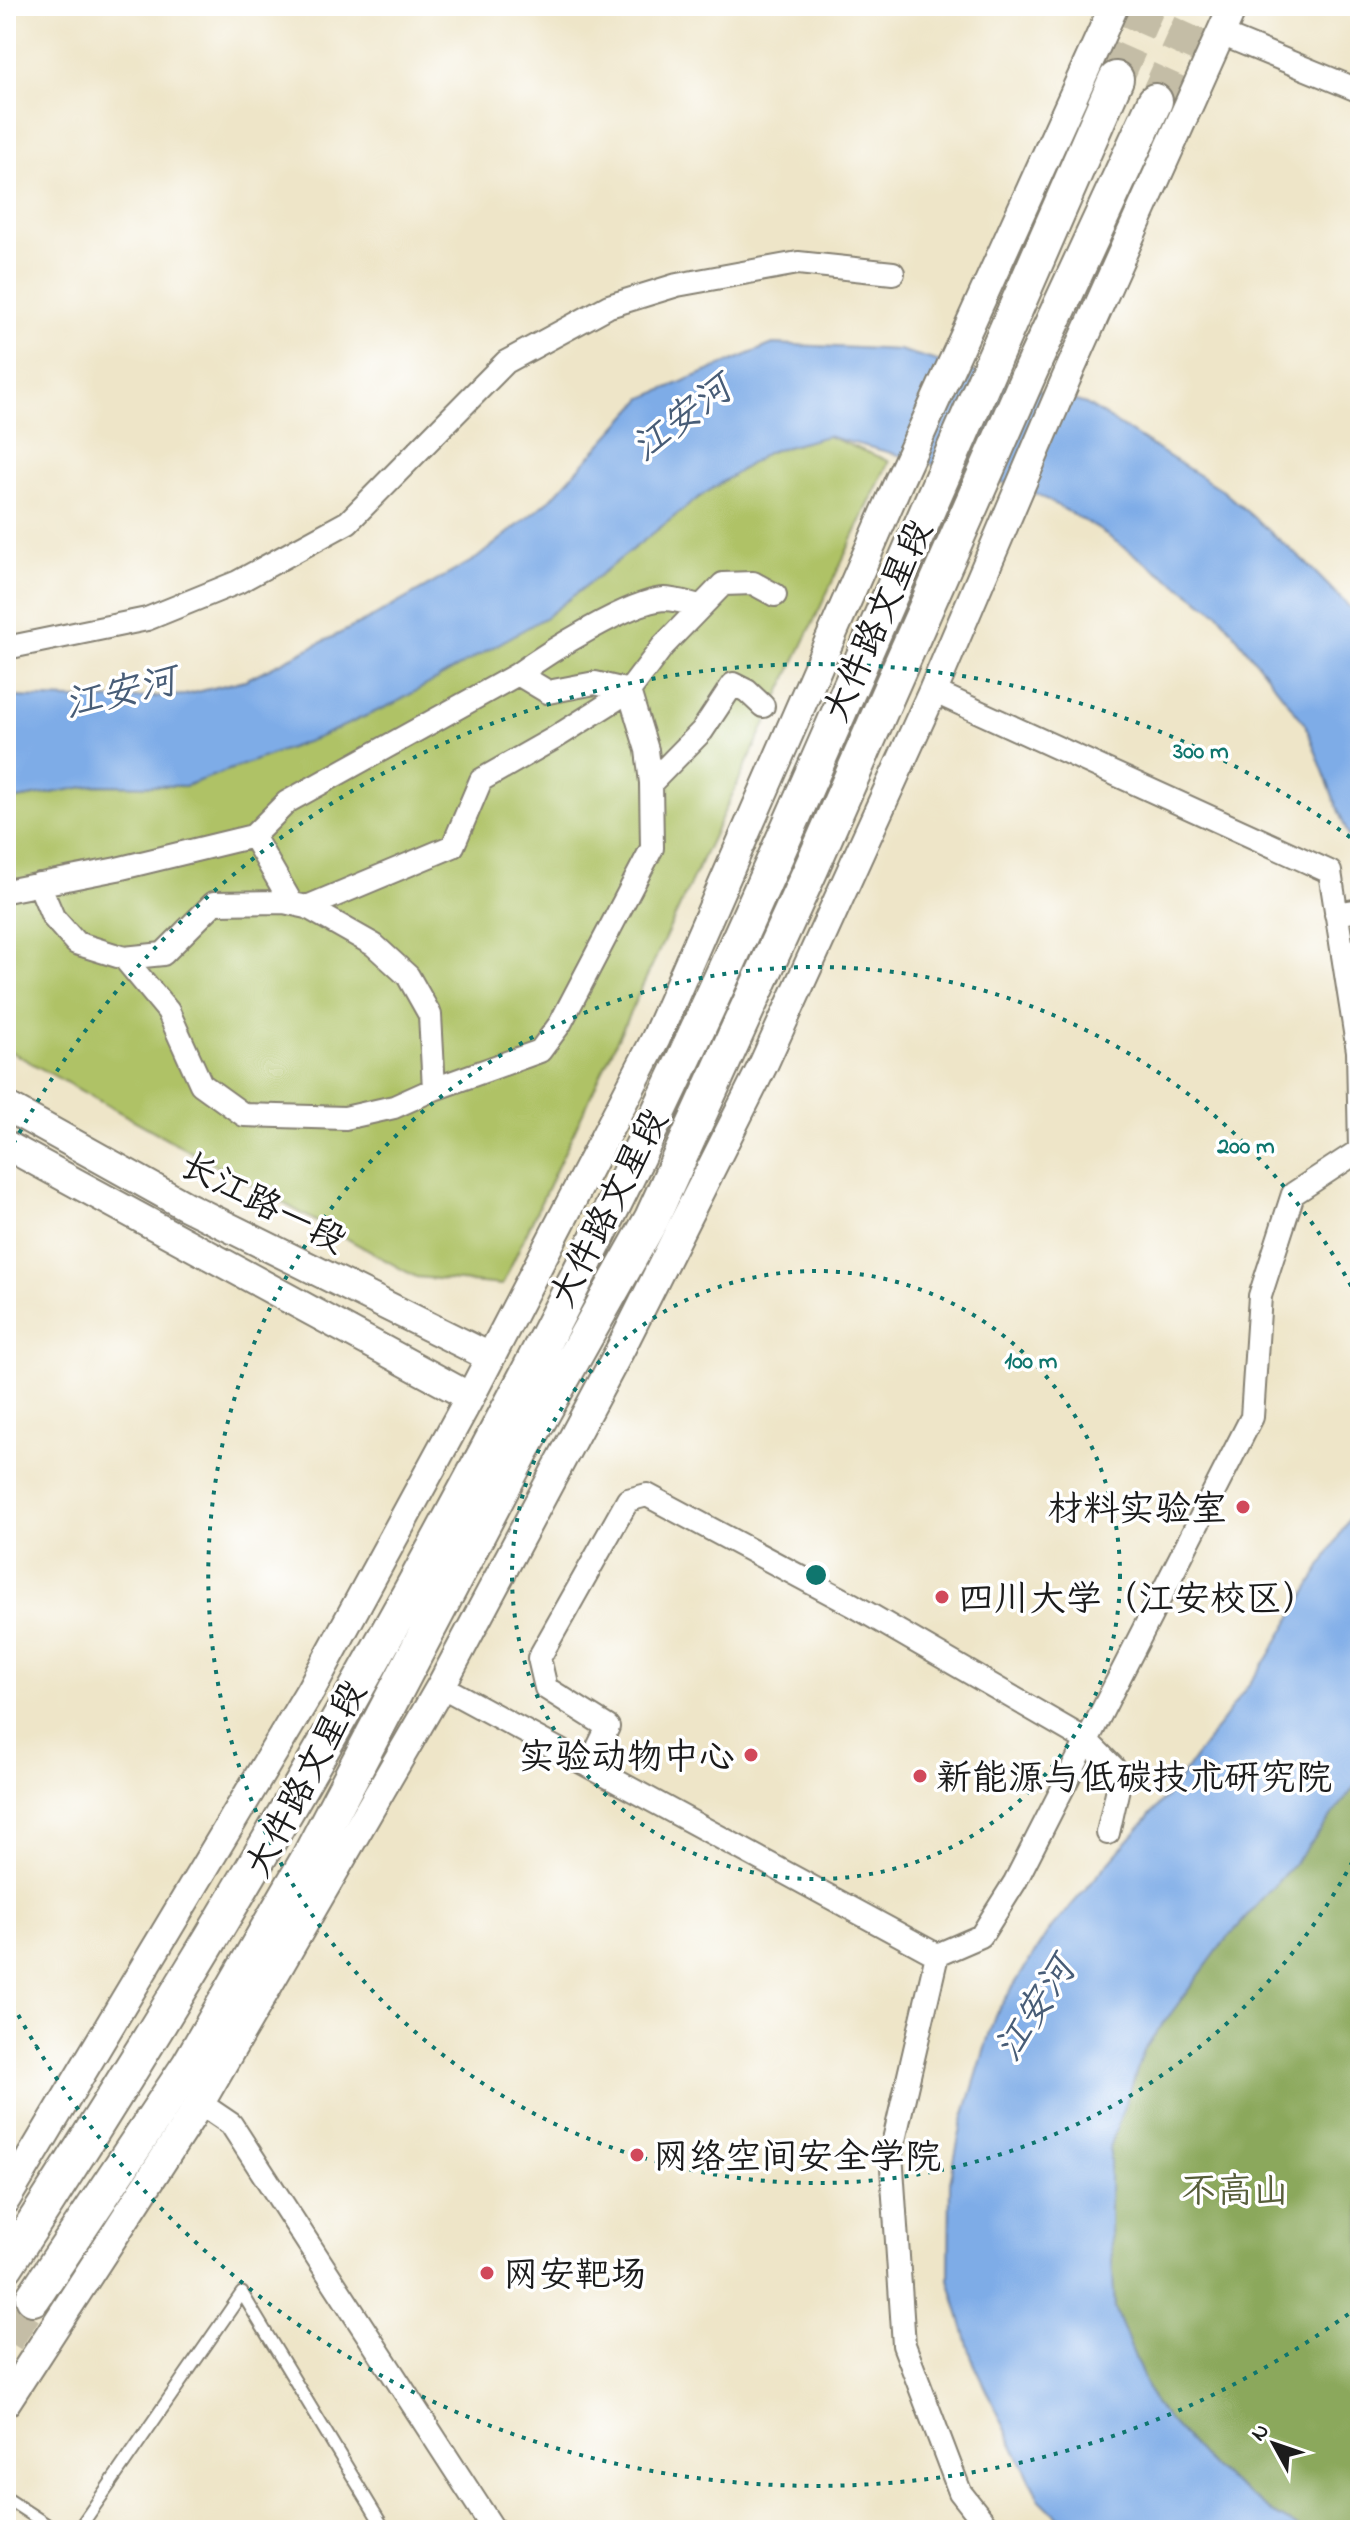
<svg xmlns="http://www.w3.org/2000/svg" width="1366" height="2536" viewBox="0 0 1366 2536" font-family="'Indie Flower','LXGW WenKai TC',sans-serif">
  <rect width="100%" height="100%" fill="#fff"/>
  <filter id="ink" filterUnits="userSpaceOnUse"><feTurbulence type="fractalNoise" baseFrequency=".0125" numOctaves="2"/><feDisplacementMap in="SourceGraphic" scale="16" xChannelSelector="R" yChannelSelector="G"/><feConvolveMatrix kernelMatrix="1 2 1 2 8 2 1 2 1" color-interpolation-filters="sRGB"/></filter>
  <filter id="wash" filterUnits="userSpaceOnUse"><feTurbulence type="fractalNoise" baseFrequency=".006" numOctaves="4" result="noise"/><feDisplacementMap in="SourceGraphic" scale="32" xChannelSelector="R" yChannelSelector="G"/><feGaussianBlur stdDeviation="1.8" result="paint"/><feColorMatrix in="noise" values="0 0 0 0 0 0 0 0 0 0 0 0 0 0 0 0 0 1.4 0 .05"/><feComposite in="paint" operator="in"/></filter>
  <g filter="url(#wash)">
    <rect width="100%" height="100%" fill="#eee5c8"/>
    <path fill="#afc266" stroke="#666f41" stroke-width="2" d="M 827,436 L 889,461 L 502,1285 L 416,1277 L 6,1049 L 6,801 L 96,785 L 185,786 L 546,617 L 698,498 L 768,452 Z"/>
    <path fill="#8ba85b" stroke="#54623c" stroke-width="2" d="M 1360,1780 L 1360,2530 L 1304,2530 L 1279,2517 L 1214,2469 L 1154,2404 L 1115,2309 L 1110,2231 L 1110,2147 L 1144,2050 L 1220,1947 L 1302,1854 Z"/>
    <path fill="#7eace7" stroke="#4d6482" stroke-width="2" d="M 773,344 L 899,350 L 1086,404 L 1222,490 L 1306,563 L 1360,618 L 1360,887 L 1354,851 L 1305,724 L 1218,613 L 1095,527 L 1028,489 L 827,436 L 768,452 L 698,498 L 546,617 L 395,703 L 317,738 L 185,786 L 96,785 L 6,801 L 6,699 L 16,697 L 98,700 L 185,695 L 245,680 L 373,617 L 477,558 L 551,499 L 643,398 Z
      M 1360,1481 L 1360,1780 L 1302,1854 L 1220,1947 L 1144,2050 L 1110,2147 L 1110,2231 L 1115,2309 L 1154,2404 L 1214,2469 L 1279,2517 L 1304,2530 L 1071,2530 L 1040,2500 L 1014,2447 L 972,2359 L 949,2279 L 950,2182 L 961,2127 L 995,2015 L 1048,1932 L 1166,1797 L 1268,1658 L 1351,1515 Z"/>
  </g>
  <g filter="url(#ink)">
    <g fill="none" stroke-linecap="round" stroke-linejoin="round">
      <path stroke="#c4bda6" stroke-width="34" stroke-dasharray="34 17" stroke-linecap="butt" d="M 1116,79 L 1148,6
        M 1155,101 L 1198,6
        M 6,2340 L 33,2298"/>
      <g stroke="#858072" stroke-width="15">
        <path id="service" d="M 6,2498 L 55,2530
          M 78,2530 L 242,2293 L 385,2530"/>
      </g>
      <g stroke="#858072" stroke-width="26">
        <path id="minor" d="M 1221,34 L 1360,91
          M 6,648 L 147,619 L 238,582 L 348,522 L 506,362 L 609,306 L 677,285 L 798,263 L 893,273
          M 518,674 C 547,653 629,601 664,599 C 675,599 690,604 701,606
          M 933,691 L 1330,872 L 1358,1051 L 1360,1150 L 1293,1194 L 1260,1296 L 1252,1417 L 1015,1882 L 981,1936 L 937,1955
          M 651,783 L 702,731 L 733,684 L 747,691 L 763,706
          M 253,836 L 292,904
          M 39,884 L 53,917 L 76,943 L 124,958 L 168,1011 L 201,1084 L 244,1115 L 345,1118 L 394,1107 L 434,1089 L 540,1051 L 560,1024 L 652,848 L 651,783 L 647,750 L 629,691 L 663,646 L 723,584 L 753,583 L 775,595
          M 6,891 L 117,869 L 253,836 L 287,802 L 518,674 L 548,692 L 595,683 L 629,691
          M 307,907 L 453,846 L 481,780 L 553,739 L 629,691
          M 1336,914 L 1360,910
          M 124,958 L 163,954 L 214,903 L 284,902 L 307,907 L 374,945 L 408,976 L 430,1015 L 434,1089
          M 441,1686 L 937,1955 L 891,2153 L 904,2345 L 960,2492 L 990,2530
          M 589,1766 L 608,1727 L 546,1688 L 539,1658 L 628,1500 L 647,1495 L 853,1605 L 1086,1740 L 1114,1768 L 1118,1788 L 1108,1833
          M 200,2103 L 231,2124 L 494,2530"/>
      </g>
      <g stroke="#858072" stroke-width="32">
        <path id="tertiary" d="M 6,1106 L 184,1205 L 490,1357
          M 6,1145 L 470,1397
          M 6,2199 L 310,1691 L 470,1397 L 656,1038 L 899,481 L 1114,6
          M 6,2402 L 200,2103 L 441,1686 L 621,1348 L 764,1063 L 933,691 L 1066,379 L 1233,6"/>
      </g>
      <g stroke="#858072" stroke-width="38">
        <path id="primary" d="M 6,2266 C 228,1925 431,1570 613,1206 C 695,1041 770,871 844,701 C 935,494 1025,287 1116,79
          M 33,2298 L 189,2065 L 308,1859 L 520,1454 L 652,1218 L 811,869 L 1033,365 L 1155,101"/>
      </g>
      <use href="#service" stroke="#fff" stroke-width="11"/>
      <use href="#minor" stroke="#fff" stroke-width="22"/>
      <use href="#tertiary" stroke="#fff" stroke-width="28"/>
      <use href="#primary" stroke="#fff" stroke-width="34"/>
    </g>
  </g>
  <g fill="none" stroke="#0f766e" stroke-width="4" stroke-dasharray="4 8">
    <circle cx="816" cy="1575" r="304"/>
    <path d="M1358 1851A608 608 0 1 1 1358 1299"/>
    <path d="M1358 2307A911 911 0 0 1 8 1996M8 1154A911 911 0 0 1 1358 843"/>
  </g>
  <g fill="#d1495b" stroke="#fff" stroke-width="3">
    <circle cx="1243" cy="1507" r="8"/>
    <circle cx="942" cy="1597" r="8"/>
    <circle cx="751" cy="1755" r="8"/>
    <circle cx="920" cy="1776" r="8"/>
    <circle cx="637" cy="2155" r="8"/>
    <circle cx="487" cy="2273" r="8"/>
  </g>
  <g text-anchor="middle" stroke-width="7" stroke-linejoin="round" paint-order="stroke">
    <g font-size="36" fill="#1c1c1c" stroke="#fff">
      <text transform="translate(876 620) rotate(-66)" y="13">大件路文星段</text>
      <text transform="translate(264 1201) rotate(27)" y="13">长江路一段</text>
      <text transform="translate(607 1207) rotate(-63)" y="13">大件路文星段</text>
      <text transform="translate(304 1778) rotate(-62)" y="13">大件路文星段</text>
    </g>
    <g font-size="36" fill="#1c1c1c" stroke="#fff" text-anchor="start">
      <text x="1227" y="1520" text-anchor="end">材料实验室</text>
      <text x="958" y="1610">四川大学（江安校区）</text>
      <text x="735" y="1768" text-anchor="end">实验动物中心</text>
      <text x="936" y="1789">新能源与低碳技术研究院</text>
      <text x="653" y="2168">网络空间安全学院</text>
      <text x="503" y="2286">网安靶场</text>
    </g>
    <g font-size="36" fill="#575e3a" stroke="#fff">
      <text x="1235" y="2202">不高山</text>
    </g>
    <g font-size="38" font-style="italic" fill="#485d77" stroke="#fff">
      <text transform="translate(681 417) rotate(-37)" y="13">江安河</text>
      <text transform="translate(120 691) rotate(-13)" y="13">江安河</text>
      <text transform="translate(1034 2008) rotate(-57)" y="13">江安河</text>
    </g>
  </g>
  <circle cx="816" cy="1575" r="12" fill="#0f766e" stroke="#fff" stroke-width="4"/>
  <g font-size="24" text-anchor="middle" font-weight="bold" fill="#0f766e" stroke="#fff" stroke-width="7" stroke-linejoin="round" paint-order="stroke">
    <text x="1201" y="758">300 m</text>
    <text x="1246" y="1153">200 m</text>
    <text x="1031" y="1368">100 m</text>
  </g>
  <rect width="1366" height="2536" fill="none" stroke="#fff" stroke-width="32"/>
  <g transform="translate(1274 2444) rotate(310)" stroke="#ffffff" stroke-width="6" paint-order="stroke">
  <path d="M0-6L14 30L0 20L-14 30Z" fill="#1c1c1c"/>
  <text y="-12" font-size="22" font-weight="bold" text-anchor="middle" fill="#1c1c1c">N</text>
  </g>
</svg>
